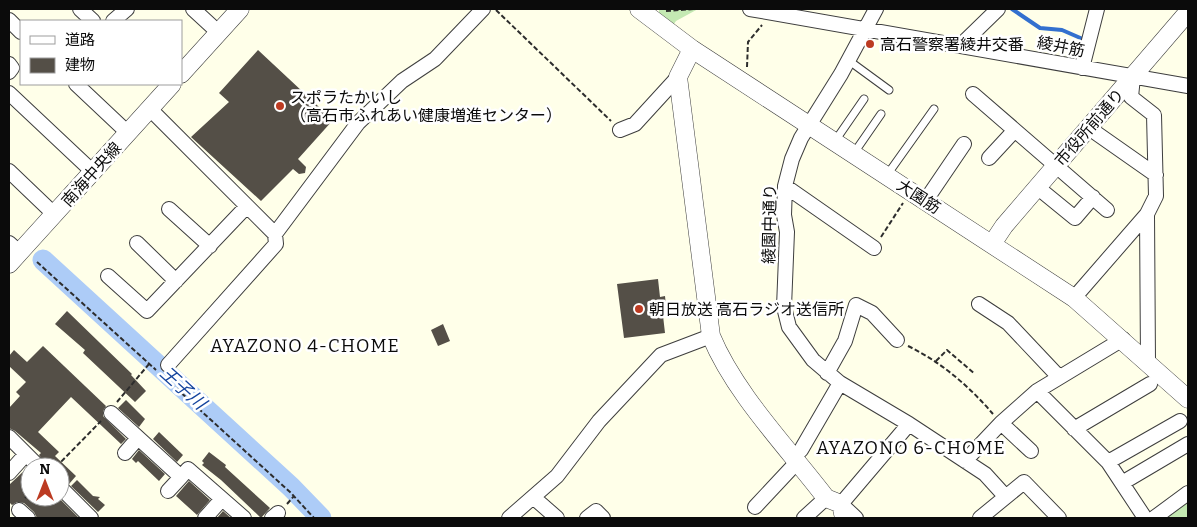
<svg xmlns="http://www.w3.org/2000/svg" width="1197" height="527" viewBox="0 0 1197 527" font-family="Bitter,'Noto Sans JP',serif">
  <rect width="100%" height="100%" fill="#ffffe9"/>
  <path fill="#c4e9b3" d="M 659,9 L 698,9 L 676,21 L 672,27 L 659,15 Z
    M 1188,500 L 1188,518 L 1165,518 Z"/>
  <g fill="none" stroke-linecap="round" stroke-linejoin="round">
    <path stroke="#3370cf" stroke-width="4" d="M 1012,9 L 1040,28 L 1062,30 L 1085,40"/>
    <path stroke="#adccf7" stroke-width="21" d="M 43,260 L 291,487 L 321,518"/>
  </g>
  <path fill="#544f47" d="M 258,50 L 333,120 L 298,159 L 306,167 L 305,173 L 299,174 L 293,169 L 261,201 L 191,137 L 229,102 L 219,93 Z
    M 658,279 L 660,297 L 665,296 L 666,306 L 662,307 L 665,333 L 624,338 L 617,284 Z
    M 67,311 L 132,374 L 131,375 L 146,391 L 135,402 L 83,353 L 85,350 L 55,324 Z
    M 443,324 L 450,341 L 438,346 L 431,330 Z
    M 43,346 L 106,406 L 103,411 L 103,416 L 126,439 L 121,444 L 71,397 L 38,432 L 59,452 L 55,456 L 76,476 L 69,484 L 60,476 L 60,467 L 48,467 L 39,455 L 41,453 L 15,431 L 9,428 L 9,408 L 20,396 L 16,392 L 26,382 L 9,366 L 9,356 L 14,350 L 27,362 Z
    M 126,400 L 145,419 L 139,427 L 118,408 Z
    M 159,432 L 183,455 L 177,462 L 153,439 Z
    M 139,450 L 165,474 L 159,481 L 138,461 L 136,463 L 132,459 Z
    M 209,452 L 226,465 L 225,467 L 270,508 L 261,518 L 221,480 L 202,465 L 204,463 L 202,461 Z
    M 27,468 L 30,470 L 30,497 L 58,497 L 79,518 L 37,518 L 34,512 L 24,503 L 17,502 L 12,505 L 9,502 L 9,485 Z
    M 77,480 L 93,496 L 100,497 L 98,499 L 105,505 L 98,512 L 71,486 Z
    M 189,481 L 210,500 L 197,515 L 176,496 Z
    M 223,511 L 231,518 L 217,518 Z"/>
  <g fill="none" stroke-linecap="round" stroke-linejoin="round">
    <g stroke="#3e3e3e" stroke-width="9">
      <path id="service" d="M 848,60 L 889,90
        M 835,141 L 864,99
        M 854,153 L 881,114
        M 887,175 L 934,109"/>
    </g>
    <g stroke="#3e3e3e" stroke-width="16">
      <path id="minor" d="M 80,9 L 93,21
        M 193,9 L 218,32
        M 750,9 L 1188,86
        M 876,9 L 841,74 L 801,138 L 792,159 L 785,186 L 784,215 L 787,232 L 784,307 L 789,327 L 813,360 L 840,383 L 909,424 L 985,474 L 1005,496
        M 9,20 L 21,32
        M 113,21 L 127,9
        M 961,45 L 998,9
        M 9,64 L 12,68 L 9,72
        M 1082,68 L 1097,9
        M 76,84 L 128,133
        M 9,93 L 93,172
        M 973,94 L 1107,210
        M 150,109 L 275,234 L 276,244 L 168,365
        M 1089,128 L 1156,175
        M 620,130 L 635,124 L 678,77
        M 989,158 L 1014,131
        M 9,171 L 55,215
        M 785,186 L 874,248
        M 1037,187 L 1075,218 L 1093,197
        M 926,200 L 964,144
        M 169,209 L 210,246
        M 1147,214 L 1148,361
        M 275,234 L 358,123 L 402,81 L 435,59 L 483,9
        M 9,243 L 19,252
        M 137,243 L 176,281
        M 108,276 L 147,311 L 247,206
        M 1074,298 L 1147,214 L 1156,196 L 1154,115 L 1131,97 L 1133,77
        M 979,304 L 1008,323 L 1059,377
        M 827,373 L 845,341 L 856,305 L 872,313 L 897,340
        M 1037,391 L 1108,462 L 1145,518
        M 111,413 L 181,477 L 188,469 L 244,518
        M 1001,423 L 1037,391 L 1123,339
        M 1074,429 L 1150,384
        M 9,437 L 39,467
        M 125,453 L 138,438
        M 794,455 L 801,450 L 840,383
        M 965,461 L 1001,423 L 1031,451
        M 1108,462 L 1180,421
        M 9,473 L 26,454
        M 1122,483 L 1188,444
        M 60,487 L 91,518
        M 168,491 L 181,477
        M 533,497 L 557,518
        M 755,507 L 798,461
        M 19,510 L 28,518
        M 205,518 L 222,499
        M 272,518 L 278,513
        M 509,518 L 557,476 L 599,421 L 661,355 L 711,336
        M 587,518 L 596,511 L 603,518
        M 804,518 L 826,498
        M 856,518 L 841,504 L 909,424
        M 980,518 L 1024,482 L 1059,518
        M 1154,518 L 1188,493"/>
    </g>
    <g stroke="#3e3e3e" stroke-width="19">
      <path id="tertiary" d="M 639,9 L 692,49 L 1074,298 L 1188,399
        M 692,49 L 678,77 L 711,336 C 735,394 788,448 826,498 L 841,504 L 844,518
        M 181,74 L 240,9
        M 992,244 L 1004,226 L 1188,12
        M 9,264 L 172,84"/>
    </g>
    <path stroke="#2d2d2d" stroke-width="2" stroke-dasharray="5 2.5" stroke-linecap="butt" d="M 496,10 L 611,121
      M 666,11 L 694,9
      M 747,67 L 748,42 L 762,25
      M 881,237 L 903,203
      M 37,262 L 156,370
      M 908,346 C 941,362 969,386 993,414
      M 936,361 L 947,350 L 975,374
      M 165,378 L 291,493 L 314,518
      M 117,402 L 149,364
      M 56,467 L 101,421
      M 25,498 L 30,493
      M 287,504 L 294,496"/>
    <use href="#service" stroke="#fff" stroke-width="7"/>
    <use href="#minor" stroke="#fff" stroke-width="14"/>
    <use href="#tertiary" stroke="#fff" stroke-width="18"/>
  </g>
  <g fill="#bc3b22" stroke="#fff" stroke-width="2">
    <circle cx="870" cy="44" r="5"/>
    <circle cx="280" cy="106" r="5"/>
    <circle cx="639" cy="309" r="5"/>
  </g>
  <g text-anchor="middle" stroke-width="5" stroke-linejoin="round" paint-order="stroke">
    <g font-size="16" fill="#0b0b0b" stroke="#fff" text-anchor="start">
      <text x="880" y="50">高石警察署綾井交番</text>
      <text x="290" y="103">スポラたかいし<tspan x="290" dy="18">（高石市ふれあい健康増進センター）</tspan></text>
      <text x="649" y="315">朝日放送 高石ラジオ送信所</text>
    </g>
    <g font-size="16" fill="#0b0b0b" stroke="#fff">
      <text transform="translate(1061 46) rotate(11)" y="6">綾井筋</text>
      <text transform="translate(1089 127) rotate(-49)" y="6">市役所前通り</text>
      <text transform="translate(91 174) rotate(-48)" y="6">南海中央線</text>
      <text transform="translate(919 196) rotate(33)" y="6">大園筋</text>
      <text transform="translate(769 224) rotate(-89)" y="6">綾園中通り</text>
    </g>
    <g font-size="18" letter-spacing="1" fill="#0b0b0b" stroke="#fff">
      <text x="305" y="352">AYAZONO 4-CHOME</text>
      <text x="911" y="454">AYAZONO 6-CHOME</text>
    </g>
    <g font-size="18" font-style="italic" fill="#14449e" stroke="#fff">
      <text transform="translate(183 388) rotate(42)" y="6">王子川</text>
    </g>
  </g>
  <rect width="1197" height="527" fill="none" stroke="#0b0b0b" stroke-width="20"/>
  <rect x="20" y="20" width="162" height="65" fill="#ffffff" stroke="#9d9d9d"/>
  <rect x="30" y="36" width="25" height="8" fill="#ffffff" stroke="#9d9d9d"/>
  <text x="65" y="45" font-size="15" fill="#0b0b0b">道路</text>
  <rect x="30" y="58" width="25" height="15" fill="#544f47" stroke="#9d9d9d"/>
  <text x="65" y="70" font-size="15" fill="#0b0b0b">建物</text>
  <g transform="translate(45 482)"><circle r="24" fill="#ffffff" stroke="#9d9d9d"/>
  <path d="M0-4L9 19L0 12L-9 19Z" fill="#bc3b22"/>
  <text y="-8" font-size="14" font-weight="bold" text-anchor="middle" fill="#0b0b0b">N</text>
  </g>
</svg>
